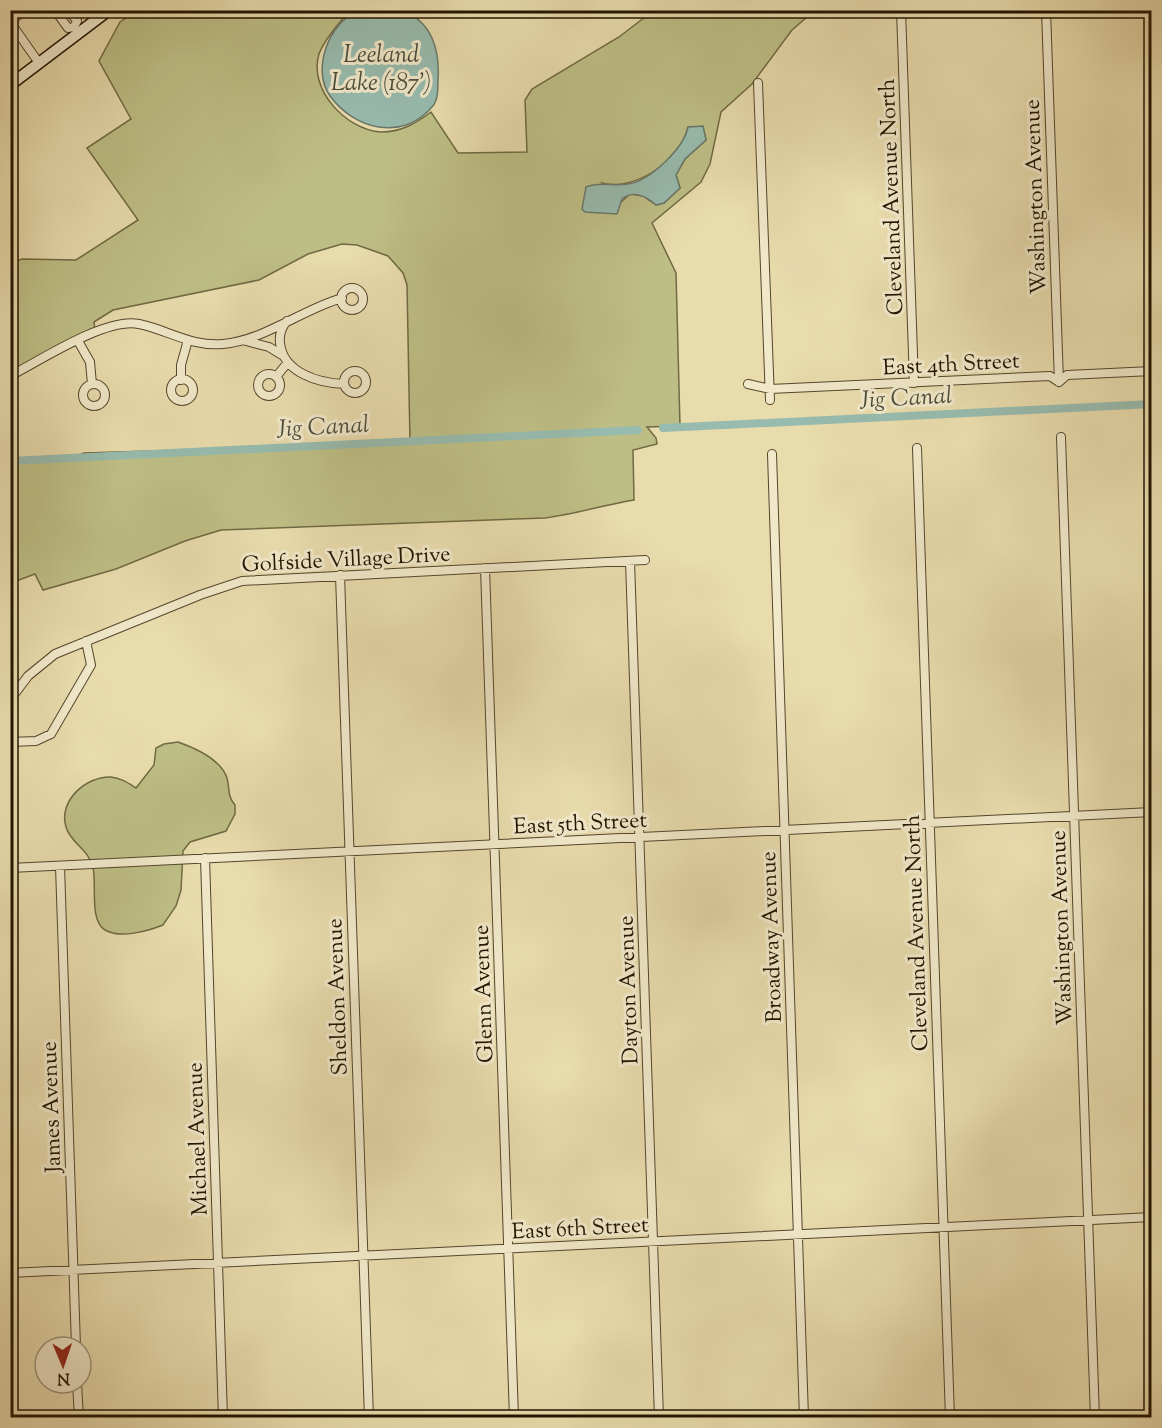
<svg xmlns="http://www.w3.org/2000/svg" width="1162" height="1428" viewBox="0 0 1162 1428" font-family="'Sorts Mill Goudy',serif">
  <rect width="100%" height="100%" fill="#e8dbac"/>
  <filter id="stains"><feTurbulence type="fractalNoise" baseFrequency=".00333" numOctaves="4"/><feColorMatrix values="0 0 0 0 .2 0 0 0 0 .09 0 0 0 0 .02 0 0 0 .5 -.17"/></filter>
  <radialGradient id="worn" r=".72"><stop offset=".6" stop-color="#630" stop-opacity="0"/><stop offset="1" stop-color="#630" stop-opacity=".3"/></radialGradient>
  <path fill="#bdbe85" stroke="#706943" stroke-width="1.5" fill-rule="evenodd" d="M 136,11 L 341,11 L 345,16 C 336,27 324,40 319,54 C 308,89 346,130 381,132 C 401,132 415,124 431,112 L 458,153 L 527,152 L 525,100 L 532,89 L 619,37 L 653,11 L 814,11 L 792,30 L 752,84 L 721,112 L 710,164 L 701,182 L 652,223 L 676,273 L 680,426 L 647,427 L 656,438 L 657,444 L 633,450 L 634,500 C 604,505 575,514 545,518 L 221,530 L 185,541 L 116,569 L 43,590 L 35,574 L 11,583 L 11,462 L 64,461 L 84,453 L 410,443 L 407,285 L 403,273 L 388,256 L 357,245 L 342,244 L 308,254 L 259,280 L 113,310 L 94,322 L 95,331 L 11,376 L 10,264 L 22,259 L 76,260 L 138,220 L 87,148 L 131,119 L 99,61 L 120,22 ZM 688,127 L 703,127 L 706,140 L 685,159 L 676,175 L 680,188 L 664,203 L 656,205 L 643,196 L 630,194 L 620,203 L 602,183 C 635,192 681,160 688,127 Z
    M 178,742 C 195,748 221,760 227,778 C 230,789 227,796 235,805 L 235,814 L 226,831 L 190,842 L 183,851 L 181,890 L 176,906 L 163,925 C 148,931 120,939 105,930 C 89,921 97,884 93,868 C 89,849 71,844 66,827 C 58,801 86,776 111,777 C 121,778 128,783 136,788 L 154,765 L 156,748 L 164,744 Z"/>
  <path fill="#97bbae" stroke="#697869" stroke-width="1.5" d="M 400,10 C 432,20 440,50 438,80 C 438,89 438,101 432,107 C 402,142 354,129 330,96 C 311,70 329,21 359,11 C 370,7 388,10 400,10 Z
    M 703,126 L 706,140 L 685,159 L 676,175 L 680,188 L 664,203 L 656,205 C 646,196 633,190 622,199 L 617,214 L 585,212 L 582,209 L 586,187 C 601,181 613,187 628,184 C 650,181 684,148 688,127 Z"/>
  <g fill="none" stroke-linecap="round" stroke-linejoin="round">
    <path stroke="#97bbae" stroke-width="8" d="M 663,428 L 1152,404
      M 10,461 L 638,430"/>
    <g stroke="#54462c" stroke-width="10">
      <path id="street" d="M 24,10 L 14,19 L 13,26 L 39,63
        M 55,10 L 68,28 L 74,27
        M 69,10 L 77,21 L 74,27
        M 901,10 L 914,383
        M 1046,10 L 1059,382
        M 758,83 L 770,400
        M341 299a11 11 0 1 1 22 0a11 11 0 1 1-22 0Z
        M 287,321 C 281,328 279,335 280,343 C 283,373 319,383 344,384
        M 78,341 L 90,362 L 92,384
        M 246,341 L 269,347 L 282,355
        M344 382a11 11 0 1 1 22 0a11 11 0 1 1-22 0Z
        M258 385a11 11 0 1 1 22 0a11 11 0 1 1-22 0Z
        M 10,376 C 41,360 106,317 139,324 C 168,330 192,347 223,344 C 265,340 301,310 342,298
        M 276,377 L 288,362
        M171 390a11 11 0 1 1 22 0a11 11 0 1 1-22 0Z
        M 181,380 L 181,365 L 188,340
        M 748,384 L 770,389 L 1050,376 L 1059,382 L 1067,375 L 1152,371
        M83 395a11 11 0 1 1 22 0a11 11 0 1 1-22 0Z
        M 1061,437 L 1095,1418
        M 917,448 L 950,1418
        M 772,454 L 804,1418
        M 630,561 L 659,1418
        M 485,568 L 514,1418
        M 340,575 L 369,1418
        M 10,700 L 28,676 L 55,654 L 200,595 L 242,581 L 645,560
        M 10,742 L 36,741 L 51,734 L 91,665 L 86,641
        M 205,858 L 223,1418
        M 60,866 L 76,1347
        M 10,868 L 1152,812
        M 10,1273 L 1152,1217
        M 77,1383 L 79,1418"/>
    </g>
    <g stroke="#231401" stroke-width="13">
      <path id="secondary" d="M 10,85 L 109,10"/>
    </g>
    <use href="#street" stroke="#f0e8c9" stroke-width="8"/>
    <use href="#secondary" stroke="#f0e8c9" stroke-width="10"/>
  </g>
  <g text-anchor="middle" stroke-width="6" stroke-linejoin="round" paint-order="stroke">
    <g font-size="22" fill="#231401" stroke="#f0e8c9">
      <text transform="translate(890 197) rotate(-92)" y="8">Cleveland Avenue North</text>
      <text transform="translate(1034 197) rotate(-92)" y="8">Washington Avenue</text>
      <text transform="translate(951 363) rotate(-3)" y="8">East 4th Street</text>
      <text transform="translate(346 558) rotate(-3)" y="8">Golfside Village Drive</text>
      <text transform="translate(580 822) rotate(-3)" y="8">East 5th Street</text>
      <text transform="translate(1060 928) rotate(-92)" y="8">Washington Avenue</text>
      <text transform="translate(915 933) rotate(-92)" y="8">Cleveland Avenue North</text>
      <text transform="translate(770 937) rotate(-92)" y="8">Broadway Avenue</text>
      <text transform="translate(627 990) rotate(-92)" y="8">Dayton Avenue</text>
      <text transform="translate(482 994) rotate(-92)" y="8">Glenn Avenue</text>
      <text transform="translate(336 997) rotate(-92)" y="8">Sheldon Avenue</text>
      <text transform="translate(50 1107) rotate(-92)" y="8">James Avenue</text>
      <text transform="translate(196 1139) rotate(-92)" y="8">Michael Avenue</text>
      <text transform="translate(580 1227) rotate(-3)" y="8">East 6th Street</text>
    </g>
    <g font-size="24" font-style="italic" fill="#4c4e3e" stroke="#f0e8c9">
      <text x="381" y="62">Leeland<tspan x="381" dy="28">Lake (187')</tspan></text>
      <text transform="translate(906 397) rotate(-3)" y="8">Jig Canal</text>
      <text transform="translate(323 426) rotate(-3)" y="8">Jig Canal</text>
    </g>
  </g>
  <rect width="1162" height="1428" fill="none" stroke="#e8dbac" stroke-width="36"/>
  <rect x="12" y="12" width="1138" height="1404" fill="none" stroke="#231401" stroke-width="3"/>
  <rect x="18" y="18" width="1126" height="1392" fill="none" stroke="#231401" stroke-width="1.5"/>
  <g transform="translate(63 1365) rotate(178)"><circle r="28" fill="#f0e8c9" stroke="#9e9379" stroke-width="1.5"/>
  <path d="M0-4.5L10 22L0 15L-10 22Z" fill="#8f2418"/>
  <text y="-9" font-size="16" font-weight="bold" text-anchor="middle" fill="#231401">N</text>
  </g>
  <rect width="100%" height="100%" filter="url(#stains)"/>
  <rect width="100%" height="100%" fill="url(#worn)"/>
</svg>
